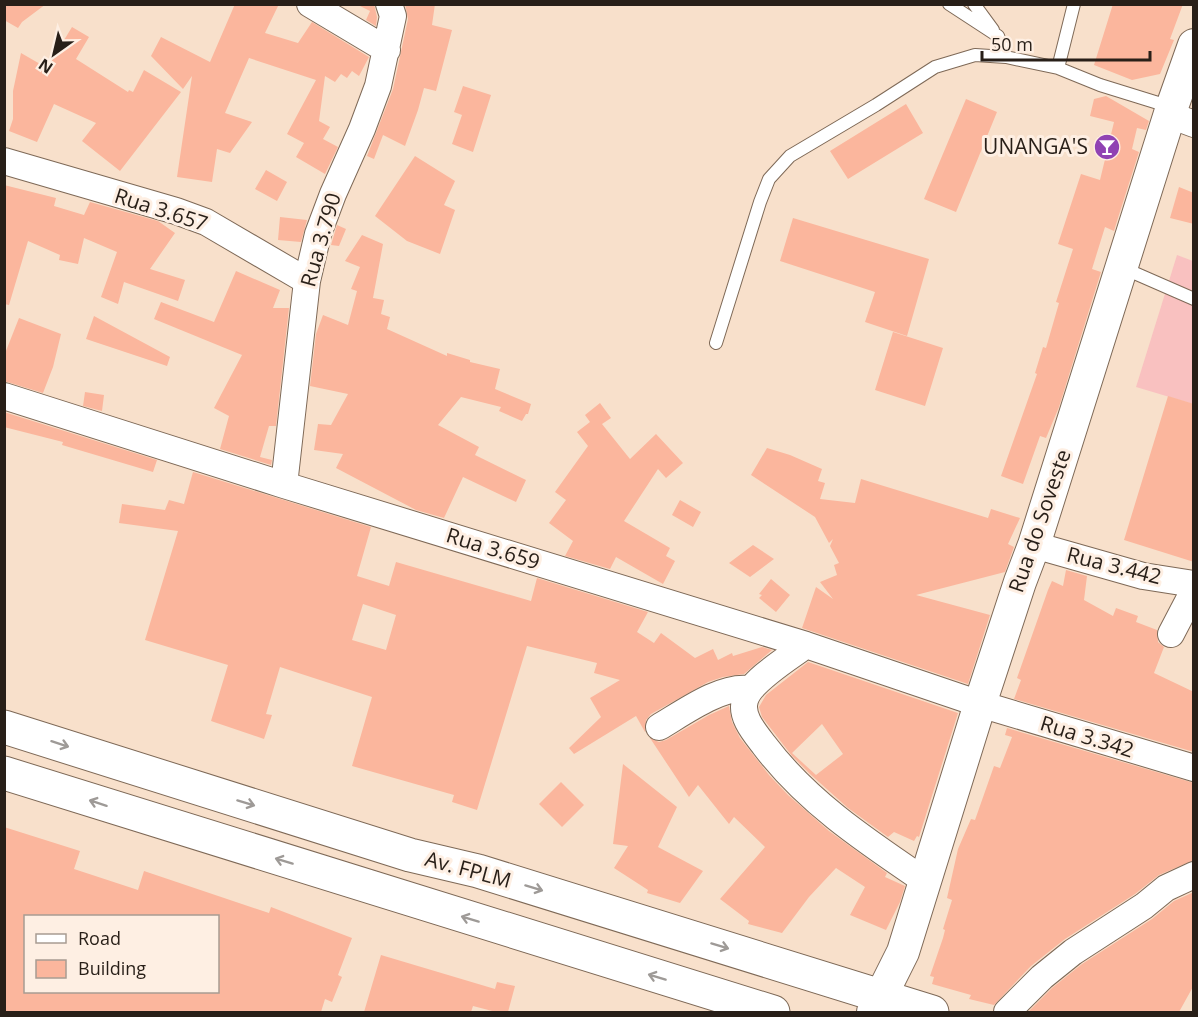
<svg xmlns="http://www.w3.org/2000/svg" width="1198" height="1017" viewBox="0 0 1198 1017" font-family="'Open Sans',sans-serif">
  <rect width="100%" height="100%" fill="#f8e0cb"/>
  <path fill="#f9c1c0" d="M 1177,255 L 1193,261 L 1193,404 L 1136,387 Z"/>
  <path fill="#fbb69d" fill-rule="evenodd" d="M 4,4 L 46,4 L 22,22 L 18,28 L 4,20 Z
    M 235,4 L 279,4 L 265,33 L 298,43 L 312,22 L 369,57 L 359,76 L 352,71 L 347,78 L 341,74 L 335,82 L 325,76 L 319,121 L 330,127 L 323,139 L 338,147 L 325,174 L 296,157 L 304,143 L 287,134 L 316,80 L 249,58 L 225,113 L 252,122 L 230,153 L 217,149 L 212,182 L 177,177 L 192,76 L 183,89 L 151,56 L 161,37 L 210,62 Z
    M 356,4 L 374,4 L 377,17 L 376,26 L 366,20 L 370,11 Z
    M 405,4 L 435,4 L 432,25 L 452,30 L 436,91 L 424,88 L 418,110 L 405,146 L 383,135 L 374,159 L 367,156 L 393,89 L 408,19 Z
    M 1113,4 L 1183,4 L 1170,39 L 1174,40 L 1160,74 L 1132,80 L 1094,65 Z
    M 72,27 L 89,37 L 76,59 L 128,92 L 129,90 L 133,92 L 144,70 L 181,92 L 120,171 L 82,141 L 96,123 L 54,104 L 37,142 L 9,131 L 13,119 L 13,91 L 21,53 L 47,68 Z
    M 463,86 L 491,95 L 473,152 L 452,144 L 462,115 L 454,112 Z
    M 1106,96 L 1149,121 L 1146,130 L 1137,128 L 1132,149 L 1139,152 L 1117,221 L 1114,231 L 1105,227 L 1092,269 L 1101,272 L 1059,407 L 1046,438 L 1040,436 L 1023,484 L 1001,476 L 1037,374 L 1035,373 L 1043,347 L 1046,348 L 1059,303 L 1056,302 L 1073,249 L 1058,244 L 1081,174 L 1100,180 L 1114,122 L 1090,116 L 1094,99 Z
    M 966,99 L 997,112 L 956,212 L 924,199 Z
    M 906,104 L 923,133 L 848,179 L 830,151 Z
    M 415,156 L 455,181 L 444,205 L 455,210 L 440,254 L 407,241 L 375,216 Z
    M 266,170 L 287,182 L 277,201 L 255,189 Z
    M 4,185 L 56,198 L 54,206 L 84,215 L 90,202 L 158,221 L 175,233 L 150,269 L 185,280 L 178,301 L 124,282 L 118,304 L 101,297 L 117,252 L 84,238 L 78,264 L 59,260 L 60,255 L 28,241 L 9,305 L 4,304 Z
    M 1179,187 L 1194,193 L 1194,224 L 1170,218 Z
    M 280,217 L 307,220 L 301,242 L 278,240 Z
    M 793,218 L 929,259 L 907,336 L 865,322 L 875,292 L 780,261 Z
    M 337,225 L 346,229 L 339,246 L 331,245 Z
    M 362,235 L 383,244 L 373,298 L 384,300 L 381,314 L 390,317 L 387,329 L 447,356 L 447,353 L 470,360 L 470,362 L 500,369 L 495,389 L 531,404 L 528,414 L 526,414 L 522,421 L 499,411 L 501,407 L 461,397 L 438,425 L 479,447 L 475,455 L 526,480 L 516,502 L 463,477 L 444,518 L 416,510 L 336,468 L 343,454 L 314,450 L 318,424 L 331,425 L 348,394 L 310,386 L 316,334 L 323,315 L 348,325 L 357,291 L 351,289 L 360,267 L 345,261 Z
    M 236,271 L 280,290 L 273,308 L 289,308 L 276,426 L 269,426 L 260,457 L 272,460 L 271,465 L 220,449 L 229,416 L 214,408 L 242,355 L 154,319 L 161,302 L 214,322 Z
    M 94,316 L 170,357 L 167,366 L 86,339 Z
    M 19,318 L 61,334 L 53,367 L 43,393 L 4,381 L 4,356 Z
    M 893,332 L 943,348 L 925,406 L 875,390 Z
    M 85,392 L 104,395 L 102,411 L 83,406 Z
    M 1168,396 L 1194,404 L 1194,562 L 1124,540 Z
    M 600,403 L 611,418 L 602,424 L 630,459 L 656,434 L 683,463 L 666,478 L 658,469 L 624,521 L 670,548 L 666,556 L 675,561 L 663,584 L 616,557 L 610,569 L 565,556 L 573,541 L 549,523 L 566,500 L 555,492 L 588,446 L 577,432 L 590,422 L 585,415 Z
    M 4,412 L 157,460 L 153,472 L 62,445 L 63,442 L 4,427 Z
    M 767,448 L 790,455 L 822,469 L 818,481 L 825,483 L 820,499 L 855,503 L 861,479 L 988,518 L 991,509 L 1020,518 L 1008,544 L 1014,547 L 1005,572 L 916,595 L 990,615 L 968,684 L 802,628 L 816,587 L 833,599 L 820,582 L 837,575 L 834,565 L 839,563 L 830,546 L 833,539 L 829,543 L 815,517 L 751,475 Z
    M 193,472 L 371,527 L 357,576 L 389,586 L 396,562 L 531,601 L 537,578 L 648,612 L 637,632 L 654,643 L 661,633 L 695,658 L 713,649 L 718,660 L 732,653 L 733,656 L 762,647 L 772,650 L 744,674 L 723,677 L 708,682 L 651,714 L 646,720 L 645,732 L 636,716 L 574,754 L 569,748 L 601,717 L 590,698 L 620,680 L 594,673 L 597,663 L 527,646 L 477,810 L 452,802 L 454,795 L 352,766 L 372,697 L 280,667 L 266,714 L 272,715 L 264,739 L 211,721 L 228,665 L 145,640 L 178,531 L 119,523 L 122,504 L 165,510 L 169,500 L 184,504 ZM 363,604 L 396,615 L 386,650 L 352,640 Z
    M 680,500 L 701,512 L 693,527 L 672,515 Z
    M 753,545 L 774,559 L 750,577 L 729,563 Z
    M 1066,570 L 1087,576 L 1084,600 L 1113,616 L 1116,608 L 1138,616 L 1136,622 L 1157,630 L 1158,642 L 1164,647 L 1154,673 L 1194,692 L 1194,752 L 1014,699 L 1021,680 L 1017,678 L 1048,590 L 1052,581 L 1063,586 Z
    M 771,579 L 790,595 L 776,612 L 759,598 L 762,595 L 759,594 Z
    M 808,662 L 958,713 L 919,837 L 917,836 L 914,841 L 894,832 L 888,837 L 848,808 L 810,774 L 792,756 L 762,717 L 759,707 L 766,695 ZM 822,724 L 843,754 L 816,775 L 792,753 Z
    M 729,706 L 732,722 L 740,738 L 769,775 L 788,795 L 829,831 L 887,873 L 885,877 L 905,886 L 900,902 L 886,930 L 850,915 L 865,887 L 836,868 L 809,897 L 782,933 L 748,924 L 749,921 L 720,899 L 765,847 L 734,817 L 729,824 L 698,785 L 689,797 L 650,738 L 659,742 L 666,740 L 709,715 Z
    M 1007,728 L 1194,783 L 1194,860 L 1159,875 L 1135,894 L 1065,939 L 1031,966 L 994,1005 L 969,999 L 971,995 L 932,984 L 934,977 L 930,976 L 943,938 L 945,930 L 943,929 L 952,900 L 947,898 L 958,849 L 971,819 L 975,820 L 994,766 L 1000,768 L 1012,737 L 1005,735 Z
    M 623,764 L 677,807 L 658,847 L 703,871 L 680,903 L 647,893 L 648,890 L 614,868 L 628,846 L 613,844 Z
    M 561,782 L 584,805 L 562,827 L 539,804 Z
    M 4,827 L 80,851 L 74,869 L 138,890 L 144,871 L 269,913 L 271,907 L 352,938 L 338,975 L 342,977 L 332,1002 L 325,999 L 321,1012 L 4,1012 ZM 26,916 L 218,916 L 218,992 L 26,992 Z
    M 1194,892 L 1194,985 L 1179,1012 L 1028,1012 L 1052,988 L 1082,964 L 1152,919 L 1174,901 Z
    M 381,955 L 495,989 L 497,982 L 515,986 L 508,1012 L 496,1012 L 473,1006 L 471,1012 L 364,1012 Z"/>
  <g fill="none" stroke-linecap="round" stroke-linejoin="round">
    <g stroke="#7e6957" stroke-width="14">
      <path id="service" d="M 949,4 L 998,36 L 1006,57
        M 974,4 L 993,30
        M 1074,4 L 1058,68 L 1100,85 L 1171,107
        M 1123,268 L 1194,299
        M 716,343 L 760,202 L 769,179 L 790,156 L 876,105 L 935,67 L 975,55 L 1006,57 L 1058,68"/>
    </g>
    <g stroke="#7e6957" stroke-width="28">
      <path id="minor" d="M 310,4 L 387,50
        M 1170,115 L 1194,124
        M 4,161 L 176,211 L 206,222 L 307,281
        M 4,396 L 284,485 L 806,645 L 980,704 L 1194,768
        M 284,485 L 307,281 L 318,234 L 333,194 L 362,129 L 378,86 L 393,16 L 389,4
        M 1034,545 L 1143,576 L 1194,584
        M 1171,634 L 1194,590
        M 806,645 C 790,657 750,681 745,700 C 740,716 754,732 764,745 C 807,802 866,841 925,881
        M 659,727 C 683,713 721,685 749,689
        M 1007,1012 L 1042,977 L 1073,952 L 1144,906 L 1166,888 L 1194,875"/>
    </g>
    <g stroke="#7e6957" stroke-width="34">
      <path id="tertiary" d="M 873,1012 L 903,952 L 980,704 L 1020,582 L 1034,545 L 1172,107 L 1194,45"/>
    </g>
    <g stroke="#7e6957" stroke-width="35">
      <path id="secondary" d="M 4,727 L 410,855 L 478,871 L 932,1012
        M 4,773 L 773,1012"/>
    </g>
    <use href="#service" stroke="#fff" stroke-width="12"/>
    <use href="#minor" stroke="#fff" stroke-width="26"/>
    <use href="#tertiary" stroke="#fff" stroke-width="32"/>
    <use href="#secondary" stroke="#fff" stroke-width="33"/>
  </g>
  <defs><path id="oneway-shaft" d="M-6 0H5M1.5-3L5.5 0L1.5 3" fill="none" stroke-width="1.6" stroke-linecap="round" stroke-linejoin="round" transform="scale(1.5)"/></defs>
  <g stroke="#9e9a97">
    <use href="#oneway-shaft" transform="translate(60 744) rotate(18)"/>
    <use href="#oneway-shaft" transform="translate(98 803) rotate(-162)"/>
    <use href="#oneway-shaft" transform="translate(246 803) rotate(17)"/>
    <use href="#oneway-shaft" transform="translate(284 861) rotate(-163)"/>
    <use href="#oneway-shaft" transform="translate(534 888) rotate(17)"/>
    <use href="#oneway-shaft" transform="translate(470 919) rotate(-163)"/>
    <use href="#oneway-shaft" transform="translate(720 946) rotate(17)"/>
    <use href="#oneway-shaft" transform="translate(657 977) rotate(-163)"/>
  </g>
  <defs>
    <g id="bar-disc" transform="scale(1.35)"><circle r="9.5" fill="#9042b3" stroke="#feefe3"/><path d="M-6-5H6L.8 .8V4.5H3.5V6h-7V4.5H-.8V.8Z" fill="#fff"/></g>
  </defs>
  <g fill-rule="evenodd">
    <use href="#bar-disc" x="1107" y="147"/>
  </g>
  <g text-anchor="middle" stroke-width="6" stroke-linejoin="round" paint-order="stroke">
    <g font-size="21" fill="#281f18" stroke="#feefe3" text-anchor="end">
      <text x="1088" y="154">UNANGA'S</text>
    </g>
    <g font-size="21" fill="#281f18" stroke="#feefe3">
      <text transform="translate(161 210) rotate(18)" y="7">Rua 3.657</text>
      <text transform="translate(321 240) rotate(-74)" y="7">Rua 3.790</text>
      <text transform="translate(1040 521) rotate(-71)" y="7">Rua do Soveste</text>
      <text transform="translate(493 549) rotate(17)" y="7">Rua 3.659</text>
      <text transform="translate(1114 566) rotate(14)" y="7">Rua 3.442</text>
      <text transform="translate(1087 737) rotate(17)" y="7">Rua 3.342</text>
      <text transform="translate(468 870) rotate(15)" y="7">Av. FPLM</text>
    </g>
  </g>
  <rect width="1198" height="1017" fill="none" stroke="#281f18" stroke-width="12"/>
  <rect x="24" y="915" width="195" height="78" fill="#feefe3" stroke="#a89c92" stroke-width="1.5"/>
  <rect x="36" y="934" width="30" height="9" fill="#ffffff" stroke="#a89c92" stroke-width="1.5"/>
  <text x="78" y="945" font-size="18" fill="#281f18">Road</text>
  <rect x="36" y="960" width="30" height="18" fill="#fbb69d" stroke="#a89c92" stroke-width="1.5"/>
  <text x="78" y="975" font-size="18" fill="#281f18">Building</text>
  <g transform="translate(54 54) rotate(214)" stroke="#feefe3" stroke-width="4.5" paint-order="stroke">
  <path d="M0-4.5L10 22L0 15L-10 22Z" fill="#281f18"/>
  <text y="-9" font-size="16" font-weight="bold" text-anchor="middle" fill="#281f18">N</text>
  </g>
  <path d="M982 51v9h168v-9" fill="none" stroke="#281f18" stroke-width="3"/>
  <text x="991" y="51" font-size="18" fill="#281f18" stroke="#feefe3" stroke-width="4.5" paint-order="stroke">50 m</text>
</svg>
